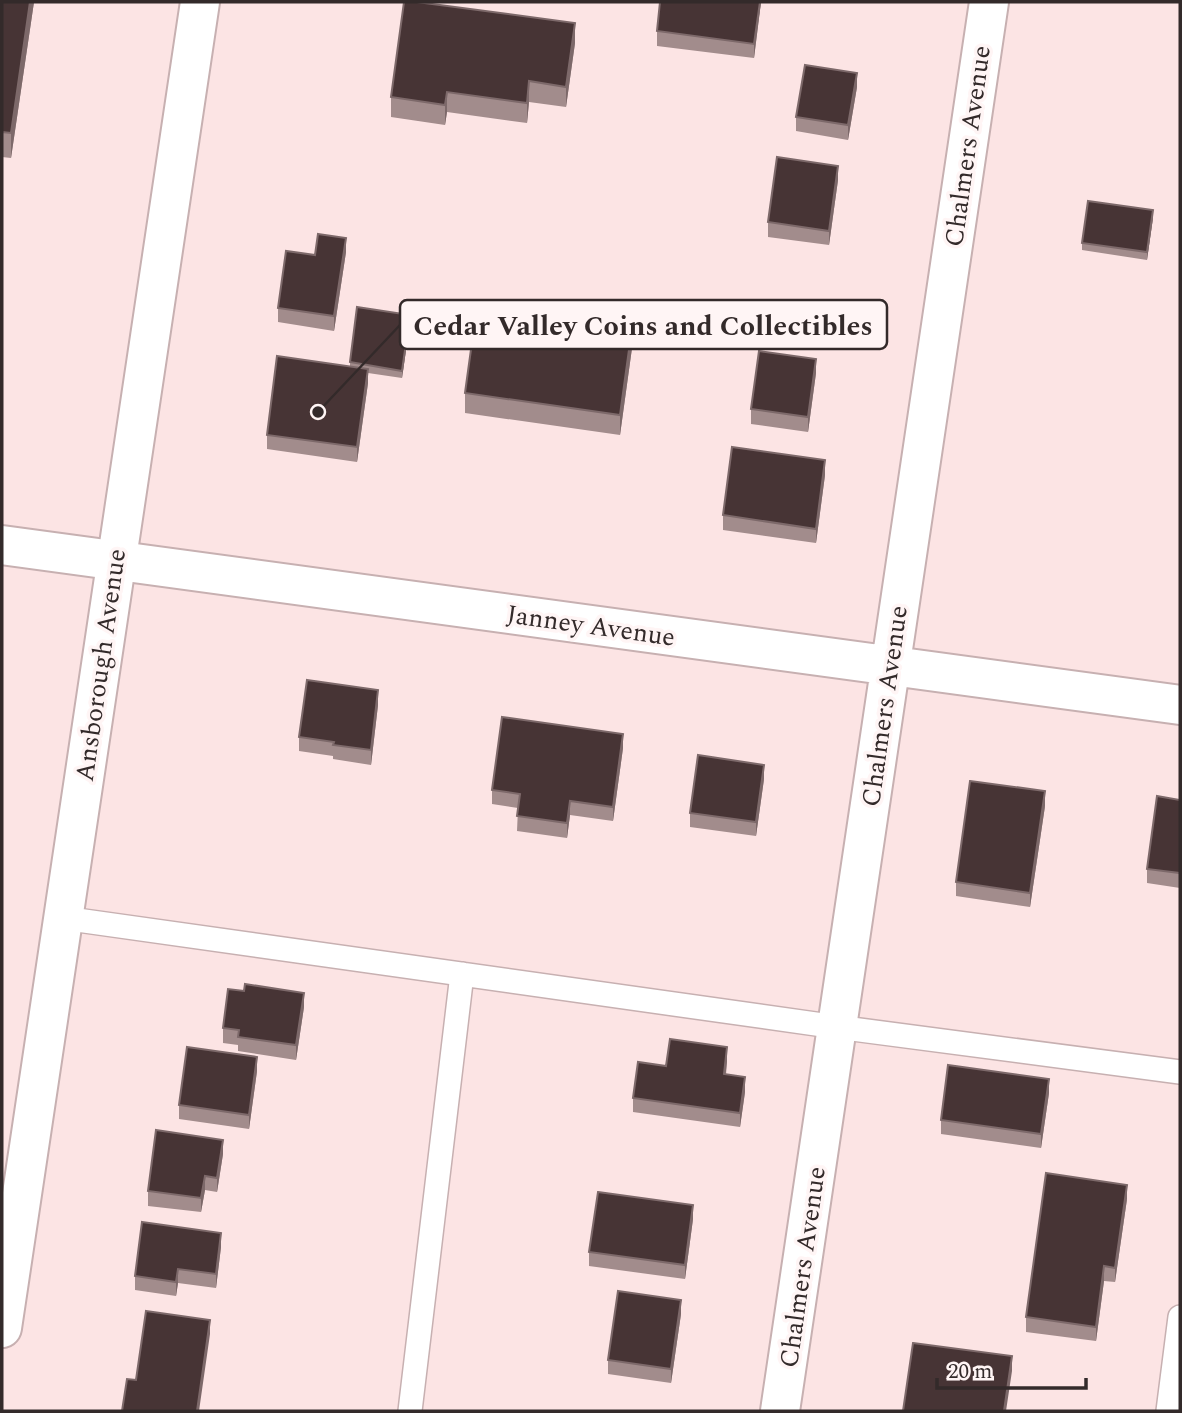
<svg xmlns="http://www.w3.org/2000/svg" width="1182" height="1413" viewBox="0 0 1182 1413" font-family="Spectral,serif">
  <rect width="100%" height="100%" fill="#fce4e4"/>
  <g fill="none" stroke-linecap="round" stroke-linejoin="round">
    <g stroke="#c7b0b1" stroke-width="26">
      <path id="service" d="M 63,918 L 837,1027 L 1180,1072
        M 410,1411 L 462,974
        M 1168,1411 L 1180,1317"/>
    </g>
    <g stroke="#c7b0b1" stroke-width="42">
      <path id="minor" d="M 2,545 L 1180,705
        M 780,1411 L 989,2"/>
    </g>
    <g stroke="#c7b0b1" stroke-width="42">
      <path id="secondary" d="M 2,1328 L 200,2"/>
    </g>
    <use href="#service" stroke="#fff" stroke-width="23"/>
    <use href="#minor" stroke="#fff" stroke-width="38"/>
    <use href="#secondary" stroke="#fff" stroke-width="38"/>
  </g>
  <path fill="#a28c8c" d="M 2,2 L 34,2 L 11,158 L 2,157 Z
    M 761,2 L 754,58 L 657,46 L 657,31 Z
    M 575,43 L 566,107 L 529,102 L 527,123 L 447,112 L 445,125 L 391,117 L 391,97 Z
    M 857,87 L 848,140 L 796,131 L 796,117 Z
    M 838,180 L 829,245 L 768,237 L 768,222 Z
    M 1153,218 L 1147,260 L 1082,250 L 1082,243 Z
    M 346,252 L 334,331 L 278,322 L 278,308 L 315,255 Z
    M 410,322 L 402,378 L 368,373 L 368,383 L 357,462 L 267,449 L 267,435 L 350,367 L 350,362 Z
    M 632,348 L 620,435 L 465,413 L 465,393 Z
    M 816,373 L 808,432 L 751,424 L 751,409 Z
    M 825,475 L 816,543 L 723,530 L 723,515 Z
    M 378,705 L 371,765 L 333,759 L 333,756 L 299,751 L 299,737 Z
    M 623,748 L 613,821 L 570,815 L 567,838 L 517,831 L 518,808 L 492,804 L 492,790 Z
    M 764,779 L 756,836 L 690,827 L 690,813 Z
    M 1180,800 L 1180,888 L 1147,883 L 1147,869 Z
    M 1045,806 L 1030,907 L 956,896 L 956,882 Z
    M 304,1007 L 296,1060 L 238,1051 L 238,1045 L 223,1043 L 223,1028 Z
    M 727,1061 L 726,1075 L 745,1092 L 740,1127 L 633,1112 L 633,1098 L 666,1066 Z
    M 257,1071 L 249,1129 L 179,1119 L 179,1105 Z
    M 1049,1093 L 1041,1148 L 941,1134 L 941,1120 Z
    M 223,1154 L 217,1192 L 205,1190 L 201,1212 L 148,1206 L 148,1191 Z
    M 1127,1199 L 1115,1282 L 1104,1281 L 1096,1341 L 1026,1332 L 1026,1317 Z
    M 693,1219 L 685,1279 L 589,1266 L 589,1252 Z
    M 221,1247 L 216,1288 L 178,1283 L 176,1296 L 135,1290 L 135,1276 Z
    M 681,1314 L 671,1383 L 608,1374 L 608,1360 Z"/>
  <path fill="#7d696a" d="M 30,2 L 34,2 L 11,158 L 11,133 Z
    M 760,2 L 761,2 L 754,58 L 754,44 Z
    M 575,23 L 575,43 L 566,107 L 566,87 Z
    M 857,73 L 857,87 L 848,140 L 848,125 Z
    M 529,81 L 529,102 L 527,123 L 527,103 Z
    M 447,92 L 447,112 L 445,125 L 445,105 Z
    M 838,166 L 838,180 L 829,245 L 829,231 Z
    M 1153,210 L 1153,218 L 1147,260 L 1147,252 Z
    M 346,238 L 346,252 L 334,331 L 334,316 Z
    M 410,315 L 410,322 L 402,378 L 402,371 Z
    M 632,328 L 632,348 L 620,435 L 620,415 Z
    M 816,359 L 816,373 L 808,432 L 808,417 Z
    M 368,369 L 368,383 L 357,462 L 357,447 Z
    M 825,460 L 825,475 L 816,543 L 816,529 Z
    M 378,690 L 378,705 L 371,765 L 371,750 Z
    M 623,734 L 623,748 L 613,821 L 613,807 Z
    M 764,765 L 764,779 L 756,836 L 756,822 Z
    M 1045,791 L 1045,806 L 1030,907 L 1030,893 Z
    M 570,801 L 570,815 L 567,838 L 567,823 Z
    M 304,993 L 304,1007 L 296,1060 L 296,1045 Z
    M 727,1047 L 727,1061 L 724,1089 L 724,1074 Z
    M 257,1057 L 257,1071 L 249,1129 L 249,1115 Z
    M 745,1077 L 745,1092 L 740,1127 L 740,1113 Z
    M 1049,1079 L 1049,1093 L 1041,1148 L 1041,1134 Z
    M 223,1140 L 223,1154 L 217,1192 L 217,1178 Z
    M 205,1176 L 205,1190 L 201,1212 L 201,1198 Z
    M 1127,1185 L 1127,1199 L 1115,1282 L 1115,1268 Z
    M 693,1205 L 693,1219 L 685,1279 L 685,1265 Z
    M 221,1233 L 221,1247 L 216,1288 L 216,1274 Z
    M 1104,1266 L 1104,1281 L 1096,1341 L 1096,1327 Z
    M 178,1269 L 178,1283 L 176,1296 L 176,1282 Z
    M 681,1300 L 681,1314 L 671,1383 L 671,1369 Z
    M 210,1320 L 210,1334 L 199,1411 L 197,1411 Z
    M 1012,1356 L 1012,1371 L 1006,1411 L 1004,1411 Z"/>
  <path fill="#473435" stroke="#7d696a" stroke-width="2" d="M 2,2 L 30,2 L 11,133 L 2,132 Z
    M 404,2 L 417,2 L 575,23 L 566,87 L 529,81 L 527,103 L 447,92 L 445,105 L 391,97 Z
    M 660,2 L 760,2 L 754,44 L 657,31 Z
    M 805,65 L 857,73 L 848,125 L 796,117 Z
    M 777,157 L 838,166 L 829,231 L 768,222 Z
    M 1088,201 L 1153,210 L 1147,252 L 1082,243 Z
    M 318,234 L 346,238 L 334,316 L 278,308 L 286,251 L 315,255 Z
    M 477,306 L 632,328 L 620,415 L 465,393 Z
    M 357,307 L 410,315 L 402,371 L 350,362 Z
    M 759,351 L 816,359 L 808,417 L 751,409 Z
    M 277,356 L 368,369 L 357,447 L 267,435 Z
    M 732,447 L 825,460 L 816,529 L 723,515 Z
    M 307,680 L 378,690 L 371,750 L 333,745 L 334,742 L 299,737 Z
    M 502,717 L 623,734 L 613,807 L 570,801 L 567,823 L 517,816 L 520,794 L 492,790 Z
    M 698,755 L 764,765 L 756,822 L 690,813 Z
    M 970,781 L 1045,791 L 1030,893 L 956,882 Z
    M 1157,796 L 1180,800 L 1180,873 L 1147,869 Z
    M 245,984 L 304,993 L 296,1045 L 238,1037 L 239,1030 L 223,1028 L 228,989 L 244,991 Z
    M 670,1039 L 727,1047 L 724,1074 L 745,1077 L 740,1113 L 633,1098 L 638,1062 L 666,1066 Z
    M 187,1047 L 257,1057 L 249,1115 L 179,1105 Z
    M 948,1065 L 1049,1079 L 1041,1134 L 941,1120 Z
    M 156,1130 L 223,1140 L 217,1178 L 205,1176 L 201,1198 L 148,1191 Z
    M 1046,1173 L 1127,1185 L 1115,1268 L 1104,1266 L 1096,1327 L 1026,1317 Z
    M 598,1192 L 693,1205 L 685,1265 L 589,1252 Z
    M 142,1222 L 221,1233 L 216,1274 L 178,1269 L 176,1282 L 135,1276 Z
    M 618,1291 L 681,1300 L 671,1369 L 608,1360 Z
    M 146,1311 L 210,1320 L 197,1411 L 122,1411 L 127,1379 L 136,1380 Z
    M 913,1343 L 1012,1356 L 1004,1411 L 903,1411 Z"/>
  <g text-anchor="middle" stroke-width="7" stroke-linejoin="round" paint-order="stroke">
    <g font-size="26" fill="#332a2a" stroke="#fff5f5">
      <text transform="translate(967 146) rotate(-82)" y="9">Chalmers Avenue</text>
      <text transform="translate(591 625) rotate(8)" y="9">Janney Avenue</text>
      <text transform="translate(100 665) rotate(-82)" y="9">Ansborough Avenue</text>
      <text transform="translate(884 706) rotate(-82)" y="9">Chalmers Avenue</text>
      <text transform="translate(802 1267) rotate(-82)" y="9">Chalmers Avenue</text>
    </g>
  </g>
  <path fill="none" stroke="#332a2a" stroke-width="2.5" d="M318 412L400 325"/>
  <circle fill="#332a2a" stroke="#fff5f5" stroke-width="2.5" cx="318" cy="412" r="7"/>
  <rect fill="#fff5f5" stroke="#332a2a" stroke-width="2.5" x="400" y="300" width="487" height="49" rx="7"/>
  <g font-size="28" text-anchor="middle" font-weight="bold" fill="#332a2a">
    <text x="643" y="335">Cedar Valley Coins and Collectibles</text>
  </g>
  <rect width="1182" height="1413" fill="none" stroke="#332a2a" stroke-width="7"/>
  <path d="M937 1378v10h149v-10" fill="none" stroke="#332a2a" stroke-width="3.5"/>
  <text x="948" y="1378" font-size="21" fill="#332a2a" stroke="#fff5f5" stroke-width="5" paint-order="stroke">20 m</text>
</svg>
